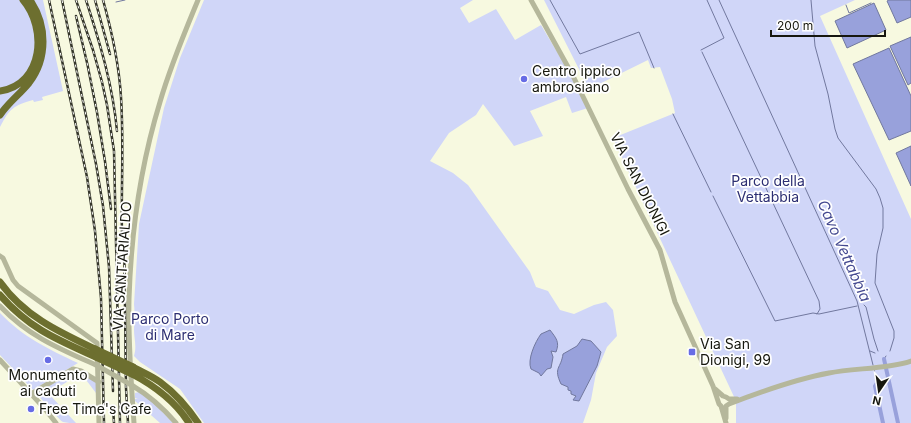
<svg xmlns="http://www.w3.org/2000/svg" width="911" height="423" viewBox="0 0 911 423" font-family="Inter,sans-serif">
  <rect width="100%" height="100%" fill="#f7f9e0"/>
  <path fill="#d0d6f8" d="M 0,0 L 43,0 L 63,91 L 42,97 L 43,100 L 34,102 L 33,100 C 13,106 10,108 0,127 Z
    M 204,0 L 473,0 L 460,8 L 469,23 L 496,9 L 515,40 L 541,25 L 572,77 L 588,108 L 572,113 L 566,97 L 530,111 L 543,136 L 514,146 L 483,104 L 476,115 L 449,133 L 430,161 L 453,173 L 468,185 L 530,272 L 536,287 L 548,291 L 560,310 L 574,314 L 594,305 L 606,302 L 613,310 L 617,336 L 607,347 L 596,373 L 591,400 L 583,423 L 204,423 L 180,389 L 140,362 L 134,356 C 137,346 134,339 134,330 C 134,321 135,313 134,304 L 139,224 L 164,108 L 180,58 Z
    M 544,0 L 855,0 L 820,16 L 911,219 L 911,423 L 736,423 L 736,401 L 613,138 L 675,113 L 672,99 L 660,67 L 651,68 L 648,60 L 589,89 Z
    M 0,313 C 23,337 48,349 78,363 L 33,390 L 0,355 Z
    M 74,370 L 80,371 L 97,383 L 98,420 L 96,393 L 80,372 L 71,378 L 72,379 L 48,393 L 76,423 C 72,423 67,423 63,422 C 60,421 40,397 35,392 Z
    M 139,392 L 151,400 L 173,423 L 160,423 L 135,401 L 135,399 L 138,399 L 135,398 L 135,393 Z"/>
  <path fill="#98a1db" stroke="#71789e" d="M 889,0 L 911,0 L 911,17 L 897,23 L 887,1 Z
    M 874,3 L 886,30 L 847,48 L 835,21 Z
    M 911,37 L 911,83 L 908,85 L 890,46 Z
    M 889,48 L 911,96 L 911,131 L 889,140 L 853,64 Z
    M 911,146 L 911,186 L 896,153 Z
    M 550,330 C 556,338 560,342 556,352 L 551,351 L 553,357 L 551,368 L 547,369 L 541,376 L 539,373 L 531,369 C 527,360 535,342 541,334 Z
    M 582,339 L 591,341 L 601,352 L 597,366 L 579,401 L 573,400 L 576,396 L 571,394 L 571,391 L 568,390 L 568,387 L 561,384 C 553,367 561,369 563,354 L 577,346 Z"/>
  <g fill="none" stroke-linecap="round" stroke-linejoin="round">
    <path stroke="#71789e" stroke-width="1" d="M 550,0 L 580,54 L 639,32 L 654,68
      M 719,0 L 857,301 L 873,365
      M 811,0 L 815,46 L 828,94 L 835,129 L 838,138 L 876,189 L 880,198 L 883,208 L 883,228 L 877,254 L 875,283 L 894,331 L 894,338 L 890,351
      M 116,2 L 125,0
      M 846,5 L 849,13 L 871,3
      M 701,50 L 724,38 L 707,0
      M 702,52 L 819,301 L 820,309 L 817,314
      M 673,114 L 711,192
      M 713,196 L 775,321 L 813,313 L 819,314 L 857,306
      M 864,305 L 866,307 L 874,339 L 878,351
      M 870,351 L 875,353
      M 884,359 L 886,356
      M 874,370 L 877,383"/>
    <path stroke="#98a1db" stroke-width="4" d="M 884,359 L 898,423
      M 877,383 L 875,386 L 883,423"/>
    <path stroke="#b5b79b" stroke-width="5" d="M 531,0 L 573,76 L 628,189 L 660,250 L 675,302 L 713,386 L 719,404 L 721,406 L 726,423
      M 0,256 L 3,258 L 13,280 L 18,286 L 97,343 L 99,423
      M 0,306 C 28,336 60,349 96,365
      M 0,360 L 45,409 L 56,423
      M 133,386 C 150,396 163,408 176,423
      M 715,389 L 723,396 L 726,397 L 729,399 L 737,399
      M 31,394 L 73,369 L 81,371 L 99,382
      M 726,418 L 726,406 L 729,404 C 760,392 796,379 829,373 C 854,368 888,369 911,361
      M 134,423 C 131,382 128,340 129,299 C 131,234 141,164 160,102 C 170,67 184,34 198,0"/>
    <path stroke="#6d6f2f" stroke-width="7" d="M 0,91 C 44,84 47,28 23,0
      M 0,115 C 8,103 20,94 29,83 C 48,58 47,25 30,0
      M 0,282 C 24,316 59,332 95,349
      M 0,295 C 30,329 56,339 96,357
      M 133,367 C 142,372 152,376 160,382 C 175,393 188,408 198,423
      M 132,374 C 155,386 175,401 189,423"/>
    <g stroke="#34352a" stroke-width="2.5">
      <path id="rail" d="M 49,0 L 87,177 L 95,231 L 101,298 L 104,423
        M 62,0 L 96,164 L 103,206 L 109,267 L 113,391
        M 76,0 L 93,50 L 102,82 L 107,105 L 114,151 L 120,423
        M 86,0 C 100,43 113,86 117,131
        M 95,0 L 110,54
        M 103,0 C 112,32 119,64 121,97 C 124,143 121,189 122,235
        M 76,16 C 92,79 104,144 111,209
        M 124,229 L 126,388 L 128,423
        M 113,407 L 114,423"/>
    </g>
    <use href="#rail" stroke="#fff" stroke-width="1" stroke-dasharray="3" stroke-linecap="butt"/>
    <path stroke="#b5b79b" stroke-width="5" d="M 96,365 L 133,386"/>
    <path stroke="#6d6f2f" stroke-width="7" d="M 95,349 L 133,367
      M 96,357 L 132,374"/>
  </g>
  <g fill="#676ce5" stroke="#fff" stroke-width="1.5">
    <circle cx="524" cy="79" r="4"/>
    <rect x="688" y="348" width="8" height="8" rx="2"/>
    <circle cx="48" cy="360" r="4"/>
    <circle cx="31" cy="409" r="4"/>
  </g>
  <g text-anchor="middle" stroke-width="3.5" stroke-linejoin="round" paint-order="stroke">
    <g font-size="14" fill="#16170e" stroke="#fff" text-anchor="start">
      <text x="532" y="76">Centro ippico<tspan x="532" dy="16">ambrosiano</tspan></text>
      <text x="700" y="349">Via San<tspan x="700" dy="16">Dionigi, 99</tspan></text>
      <text x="48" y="380" text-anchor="middle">Monumento<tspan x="48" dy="16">ai caduti</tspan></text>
      <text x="39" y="414">Free Time's Cafe</text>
    </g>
    <g font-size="14" fill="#2c2e72" stroke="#fff">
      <text x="768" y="186">Parco della<tspan x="768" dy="16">Vettabbia</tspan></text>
      <text x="170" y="324">Parco Porto<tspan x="170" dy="16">di Mare</tspan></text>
    </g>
    <g font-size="14" fill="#16170e" stroke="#fff">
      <text transform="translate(640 184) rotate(63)" y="5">VIA SAN DIONIGI</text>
      <text transform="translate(122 266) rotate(-86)" y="5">VIA SANT'ARIALDO</text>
    </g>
    <g font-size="15" font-style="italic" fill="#444990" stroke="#fff">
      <text transform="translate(844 251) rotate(66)" y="5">Cavo Vettabbia</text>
    </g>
  </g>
  <g transform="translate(879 391) rotate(193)" stroke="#ffffff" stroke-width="3" paint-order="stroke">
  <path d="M0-3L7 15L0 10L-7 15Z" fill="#16170e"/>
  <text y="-6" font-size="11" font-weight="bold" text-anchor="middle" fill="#16170e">N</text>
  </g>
  <path d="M771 30v6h114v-6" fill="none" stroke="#16170e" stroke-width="2"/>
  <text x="777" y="30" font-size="12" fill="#16170e" stroke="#ffffff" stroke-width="3" paint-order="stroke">200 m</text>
</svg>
